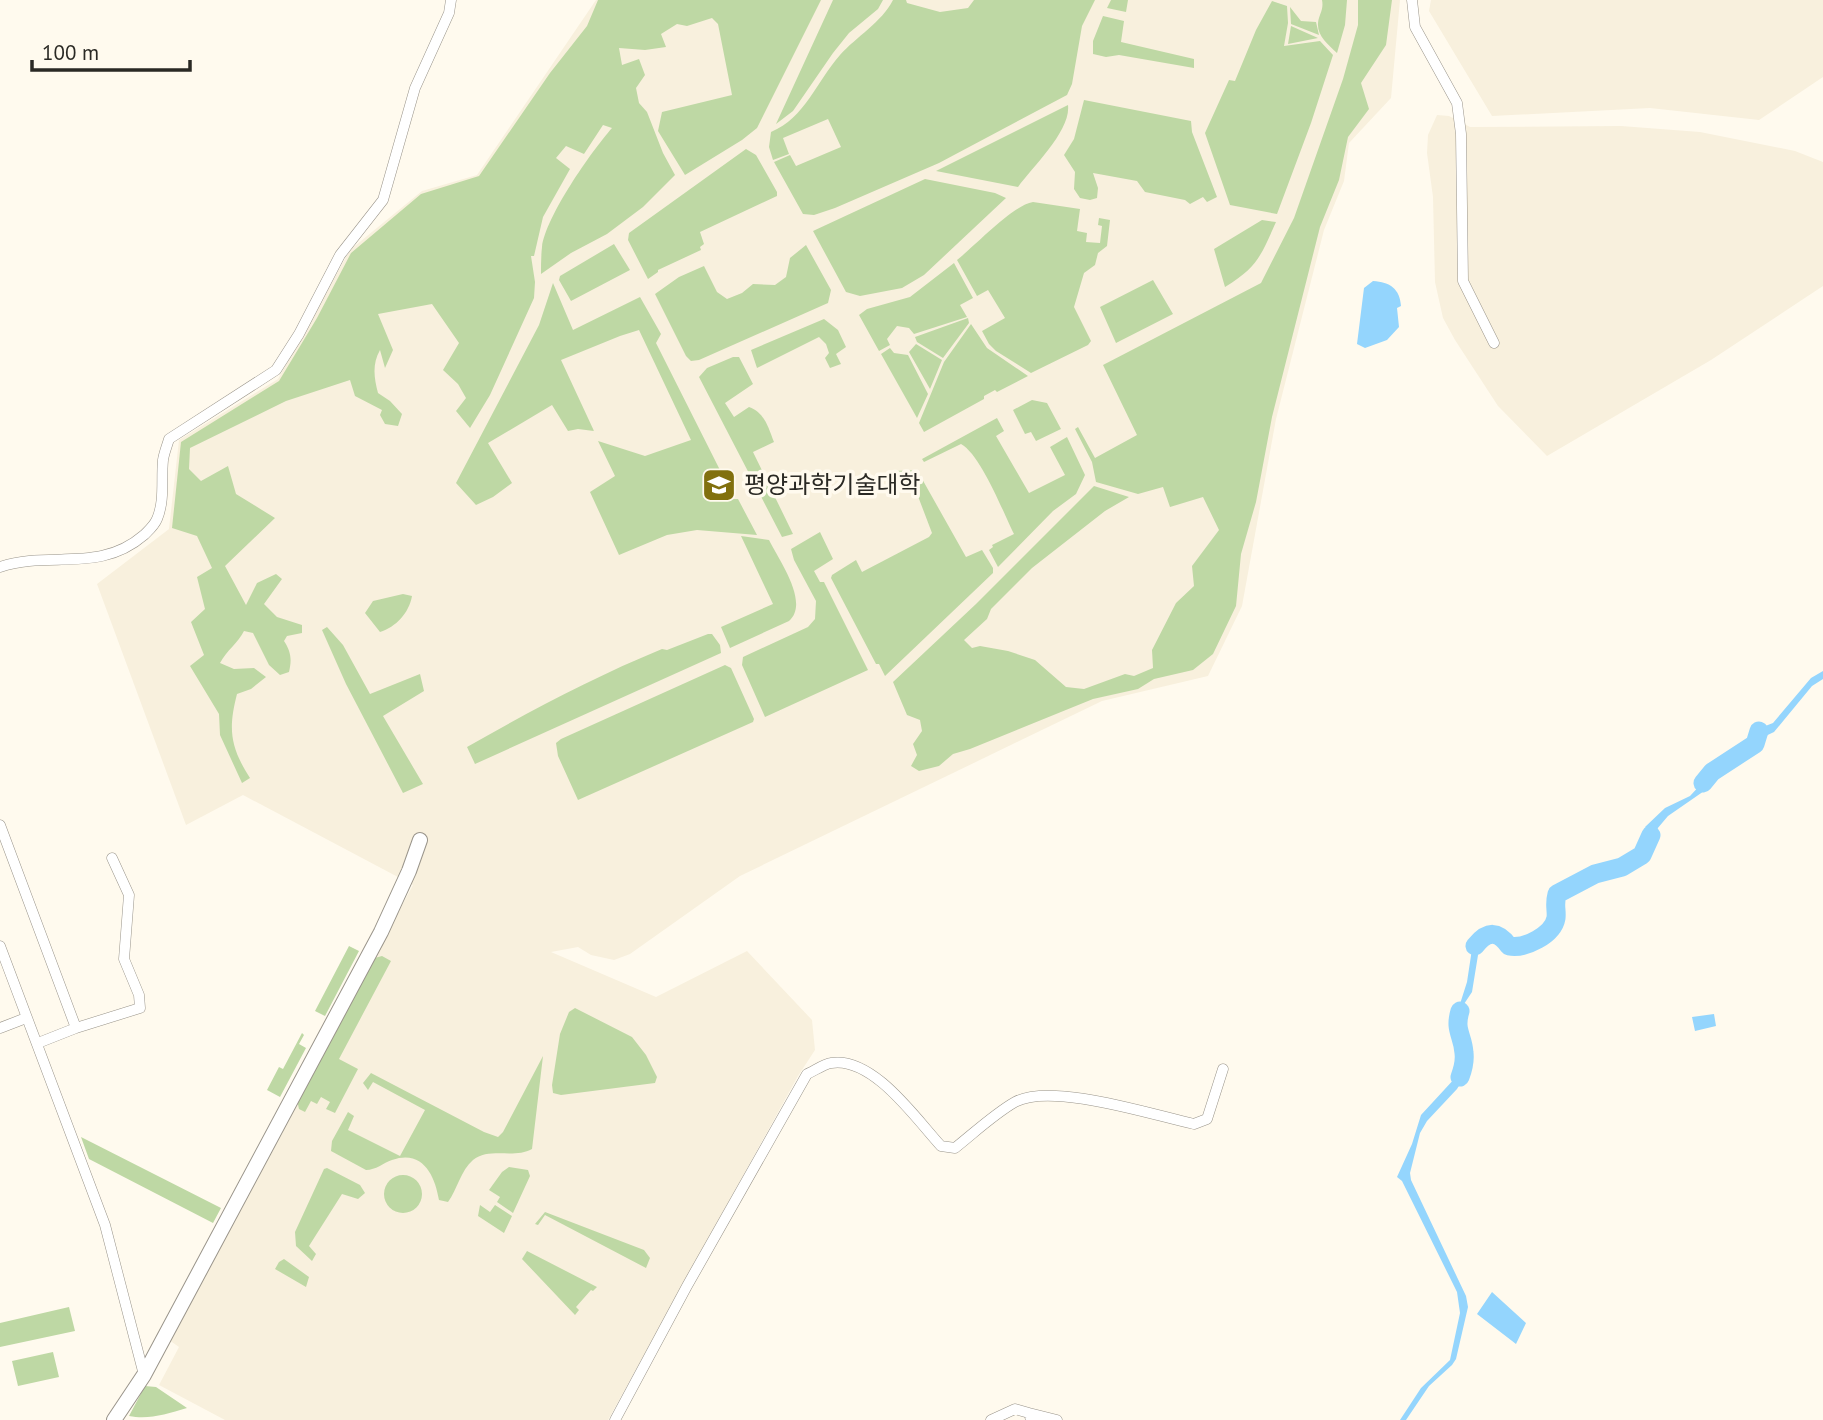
<svg xmlns="http://www.w3.org/2000/svg" width="1823" height="1420" viewBox="0 0 1823 1420" font-family="'PT Sans','Noto Sans KR',sans-serif">
  <rect width="100%" height="100%" fill="#fffaee"/>
  <path fill="#f8f0dd" d="M 596,0 L 1400,0 L 1391,98 L 1349,143 L 1344,181 L 1324,230 L 1276,419 L 1242,606 L 1208,676 L 1102,701 L 740,876 L 630,954 L 614,960 L 591,955 L 578,947 L 551,952 L 656,997 L 747,951 L 812,1020 L 815,1050 L 798,1076 L 608,1420 L 225,1420 L 159,1385 L 179,1347 L 169,1340 L 413,885 L 243,795 L 186,825 L 97,584 L 169,529 L 179,440 L 278,379 L 350,250 L 422,191 L 477,175 Z
    M 1431,0 L 1823,0 L 1823,77 L 1759,120 L 1650,108 L 1492,116 L 1429,11 Z
    M 1437,115 L 1449,116 L 1470,127 L 1621,126 L 1700,132 L 1795,151 L 1823,162 L 1823,286 L 1711,360 L 1547,456 L 1498,406 L 1455,340 L 1443,318 L 1435,282 L 1433,197 L 1427,153 L 1428,135 Z"/>
  <path fill="#bed8a4" d="M 598,0 L 821,0 L 757,128 L 742,140 L 685,175 L 658,131 L 662,112 L 732,95 L 718,24 L 712,18 L 687,26 L 677,24 L 661,34 L 666,47 L 645,50 L 619,48 L 622,65 L 639,59 L 645,75 L 636,88 L 639,103 L 647,112 L 663,153 L 675,175 L 643,207 L 607,234 L 571,253 L 541,274 C 541,265 541,256 542,247 C 546,216 591,152 612,128 L 603,125 L 584,154 L 566,146 L 556,158 L 570,169 L 543,217 L 534,256 L 531,256 L 535,282 L 534,298 L 490,395 L 470,428 L 456,411 L 466,398 L 458,384 L 443,370 L 459,343 L 432,304 L 378,314 L 393,350 L 385,368 L 380,350 C 372,364 374,378 378,393 L 390,401 L 402,414 L 398,426 L 385,424 L 380,415 L 382,410 L 355,396 L 350,380 L 286,401 L 190,448 L 189,469 L 201,481 L 228,466 L 236,494 L 275,518 L 225,566 L 246,605 L 257,583 L 276,574 L 282,579 L 264,604 L 277,617 L 302,625 L 302,633 L 287,636 L 284,641 C 291,652 292,659 289,672 L 280,675 L 269,665 L 253,633 L 244,631 C 238,643 227,650 220,663 L 234,669 L 254,668 L 266,677 L 251,689 L 237,694 C 228,729 230,747 250,778 L 242,783 L 220,735 L 219,714 L 190,666 L 204,655 L 191,622 L 205,609 L 197,577 L 212,568 L 197,536 L 172,528 L 181,442 L 279,381 L 317,318 L 351,253 L 421,194 L 479,176 L 550,73 L 587,26 Z
    M 833,0 L 883,0 L 878,9 L 849,33 L 833,53 L 793,111 L 776,124 Z
    M 893,0 L 906,0 L 907,3 L 940,12 L 968,8 L 974,0 L 1095,0 L 1082,26 L 1072,84 L 1067,95 L 939,163 L 835,208 L 814,215 L 803,214 L 774,162 L 790,155 L 796,166 L 841,147 L 828,119 L 783,138 L 789,154 L 773,160 L 769,147 L 771,132 C 805,118 817,81 840,55 C 857,36 881,23 893,0 Z
    M 1111,0 L 1128,0 L 1126,12 L 1107,8 Z
    M 1322,0 L 1347,0 L 1345,25 L 1337,53 C 1328,44 1317,36 1318,23 C 1319,14 1324,10 1322,0 Z
    M 1358,0 L 1392,0 L 1386,45 L 1361,83 L 1369,109 L 1348,137 L 1339,180 L 1320,227 L 1272,417 L 1256,502 L 1241,554 L 1236,606 L 1213,654 L 1193,670 L 1154,679 L 1138,689 L 1093,699 L 970,749 L 953,754 L 939,766 L 919,771 L 911,766 L 917,755 L 913,744 L 922,731 L 920,720 L 907,715 L 893,682 L 976,604 L 1094,486 L 1129,497 L 1105,511 L 1032,568 L 991,609 L 987,619 L 964,640 L 972,648 L 980,646 L 1008,651 L 1035,660 L 1066,687 L 1084,689 L 1125,674 L 1134,676 L 1153,668 L 1152,650 L 1176,603 L 1194,586 L 1192,566 L 1219,530 L 1203,497 L 1170,507 L 1163,487 L 1138,494 L 1096,482 L 1092,462 L 1075,429 L 1078,427 L 1095,458 L 1137,435 L 1103,365 L 1261,283 L 1294,218 L 1343,79 L 1358,25 Z
    M 1272,1 L 1287,6 L 1288,23 L 1284,46 L 1320,41 L 1333,55 L 1311,123 L 1277,214 L 1230,205 L 1205,133 L 1229,80 L 1235,81 L 1256,30 Z
    M 1290,7 L 1301,21 L 1316,22 L 1319,35 L 1291,24 Z
    M 1103,16 L 1124,21 L 1121,42 L 1194,59 L 1194,68 L 1119,55 L 1106,57 L 1093,54 L 1093,41 Z
    M 1291,26 L 1318,38 L 1288,44 Z
    M 1084,100 L 1191,121 L 1192,132 L 1217,197 L 1207,202 L 1203,197 L 1190,204 L 1185,200 L 1145,192 L 1137,181 L 1093,173 L 1098,188 L 1097,198 L 1090,200 L 1080,198 L 1074,189 L 1075,172 L 1064,155 L 1074,139 Z
    M 1068,105 C 1071,131 1033,166 1018,187 L 936,171 Z
    M 746,149 L 756,155 L 777,192 L 777,196 L 700,232 L 704,244 L 700,247 L 701,250 L 658,270 L 658,272 L 648,279 L 628,240 L 629,233 Z
    M 925,179 L 995,193 L 1006,198 L 924,275 L 902,288 L 860,296 L 846,292 L 813,231 Z
    M 1033,202 L 1080,209 L 1077,231 L 1087,233 L 1086,242 L 1100,243 L 1102,226 L 1098,225 L 1099,218 L 1110,220 L 1107,246 L 1098,253 L 1095,265 L 1084,273 L 1074,307 L 1091,341 L 1088,345 L 1031,373 L 996,351 L 989,344 L 982,331 L 1005,318 L 988,290 L 977,296 L 957,260 C 975,246 1013,205 1033,202 Z
    M 1262,220 L 1276,222 C 1261,255 1258,267 1225,287 L 1214,249 Z
    M 614,244 L 630,270 L 571,301 L 559,280 L 560,276 Z
    M 806,245 L 831,290 L 828,303 L 699,360 L 691,361 L 686,356 L 655,294 L 679,277 L 704,266 L 717,292 L 727,299 L 742,293 L 753,284 L 775,285 L 786,277 L 790,258 Z
    M 954,263 L 973,298 L 960,305 L 967,317 L 914,334 L 909,328 L 897,326 L 887,339 L 890,345 L 879,351 L 859,315 L 867,309 L 910,297 Z
    M 1153,280 L 1173,314 L 1116,343 L 1100,307 Z
    M 553,283 L 573,330 L 640,297 L 661,334 L 656,343 L 725,480 L 720,485 L 729,499 L 738,499 L 757,535 L 697,530 L 667,535 L 619,555 L 590,492 L 615,476 L 598,441 L 645,456 L 691,440 L 639,330 L 620,336 L 561,360 L 594,431 L 578,429 L 568,431 L 552,405 L 488,443 L 512,483 L 493,497 L 476,505 L 456,483 L 539,325 Z
    M 968,318 L 969,323 L 943,358 L 917,342 L 915,337 Z
    M 824,319 L 838,330 L 846,347 L 836,354 L 841,364 L 830,368 L 825,358 L 829,353 L 826,344 L 819,337 L 757,368 L 751,350 Z
    M 971,324 L 987,348 L 1028,376 L 997,392 L 995,390 L 984,396 L 984,399 L 924,432 L 919,423 L 944,362 Z
    M 916,344 L 942,360 L 930,389 L 909,352 Z
    M 890,348 L 894,353 L 908,355 L 928,394 L 917,418 L 881,354 Z
    M 733,357 L 739,357 L 753,384 L 725,403 L 734,417 L 749,407 C 765,413 768,427 774,442 L 753,452 L 793,534 L 782,537 L 699,377 L 707,368 Z
    M 1032,400 L 1047,403 L 1061,429 L 1036,441 L 1031,432 L 1025,434 L 1013,410 Z
    M 997,418 L 1004,431 L 996,436 L 1029,493 L 1065,475 L 1050,447 L 1067,437 L 1085,475 L 1076,494 L 1053,511 L 998,567 L 989,550 L 993,547 L 992,545 L 1014,534 C 1003,512 981,455 961,444 L 924,462 L 922,459 Z
    M 917,470 L 966,557 L 982,550 L 993,568 L 993,573 L 885,676 L 879,664 L 876,664 L 831,578 L 832,575 L 856,560 L 862,572 L 929,537 L 932,533 L 916,491 L 895,471 Z
    M 820,532 L 833,559 L 814,571 L 820,582 L 824,582 L 868,670 L 765,717 L 742,665 L 743,657 L 808,627 L 815,619 L 816,601 L 794,560 L 791,549 Z
    M 741,536 L 769,540 C 779,560 810,603 789,621 L 730,648 L 721,627 L 773,604 Z
    M 403,594 L 412,596 C 409,613 396,627 380,632 L 365,613 L 373,601 Z
    M 327,627 L 343,645 L 370,694 L 420,674 L 424,691 L 383,716 L 423,784 L 403,793 L 346,684 L 322,630 Z
    M 708,634 L 712,634 L 720,645 L 721,653 L 475,764 L 467,747 C 530,711 594,677 662,649 L 667,650 Z
    M 725,665 L 731,668 L 754,719 L 753,722 L 578,800 L 558,756 L 556,743 L 561,739 Z
    M 349,946 L 359,951 L 325,1016 L 315,1011 Z
    M 382,956 L 391,961 L 339,1059 L 358,1069 L 335,1113 L 326,1109 L 330,1102 L 321,1097 L 317,1104 L 311,1101 L 305,1112 L 299,1109 L 297,1100 L 371,959 Z
    M 575,1008 L 632,1037 L 646,1055 L 657,1077 L 655,1083 L 561,1095 L 553,1093 L 552,1085 L 560,1034 L 569,1012 Z
    M 302,1033 L 304,1035 L 299,1044 L 306,1048 L 280,1097 L 267,1090 L 279,1067 L 283,1069 Z
    M 543,1056 L 532,1149 C 515,1159 489,1147 473,1160 C 461,1170 457,1190 448,1202 L 439,1200 C 435,1176 423,1149 392,1160 C 383,1163 376,1170 366,1170 L 331,1151 L 332,1141 L 348,1112 L 354,1116 L 348,1130 L 400,1156 L 425,1110 L 373,1082 L 368,1090 L 363,1083 L 371,1073 L 484,1132 L 498,1137 L 503,1132 Z
    M 81,1137 L 221,1208 L 213,1223 L 89,1159 Z
    M 509,1167 L 528,1170 L 530,1176 L 513,1213 L 497,1202 L 500,1197 L 489,1190 L 502,1172 Z
    M 327,1168 L 360,1185 L 365,1193 L 358,1199 L 342,1194 L 309,1246 L 316,1254 L 312,1261 L 296,1246 L 295,1232 L 324,1169 Z
    M384 1194a19 19 0 1 1 38 0a19 19 0 1 1-38 0Z
    M 480,1205 L 490,1212 L 495,1205 L 512,1216 L 504,1233 L 478,1216 Z
    M 545,1212 L 644,1250 L 650,1258 L 646,1268 L 545,1215 L 538,1225 L 535,1224 Z
    M 527,1251 L 597,1287 L 593,1291 L 591,1290 L 576,1307 L 579,1310 L 575,1315 L 522,1259 Z
    M 284,1259 L 309,1277 L 306,1287 L 275,1269 L 279,1262 Z
    M 69,1307 L 75,1331 L 0,1347 L 0,1323 Z
    M 53,1352 L 59,1377 L 18,1386 L 12,1361 Z
    M 145,1386 L 156,1387 L 187,1408 C 166,1414 149,1420 129,1416 Z"/>
  <path fill="#94d5fd" d="M 1373,281 C 1390,282 1400,289 1401,306 L 1397,308 L 1399,327 L 1387,340 L 1365,348 L 1357,344 L 1364,288 Z
    M 1823,671 L 1823,679 L 1812,686 L 1774,732 C 1767,735 1759,739 1758,748 L 1711,779 L 1707,789 L 1668,816 L 1657,829 L 1648,854 L 1642,863 L 1562,898 C 1555,909 1560,923 1555,935 L 1519,954 L 1505,951 L 1500,942 C 1492,939 1484,941 1479,949 L 1472,992 L 1464,1004 L 1458,1026 L 1465,1054 L 1463,1079 L 1457,1089 L 1427,1121 L 1420,1133 L 1410,1173 L 1411,1180 L 1466,1296 L 1468,1307 L 1456,1359 L 1452,1365 L 1429,1386 L 1406,1420 L 1400,1420 L 1421,1388 L 1450,1360 L 1460,1313 L 1457,1292 L 1402,1181 L 1397,1177 L 1412,1144 L 1421,1115 L 1456,1077 L 1459,1053 L 1454,1039 L 1453,1026 L 1467,982 L 1472,949 L 1483,936 L 1497,934 L 1510,946 L 1516,947 L 1547,934 L 1553,923 L 1554,899 C 1567,888 1583,878 1598,874 C 1614,869 1627,866 1640,857 L 1649,831 L 1645,827 L 1665,808 L 1690,796 L 1716,768 L 1743,752 L 1749,746 L 1749,739 L 1755,730 L 1773,723 L 1811,678 Z
    M 1714,1014 L 1716,1026 L 1695,1031 L 1692,1017 Z
    M 1492,1292 L 1526,1323 L 1516,1344 L 1477,1314 Z"/>
  <g fill="none" stroke-linecap="round" stroke-linejoin="round">
    <path stroke="#94d5fd" stroke-width="19" d="M 1703,783 L 1712,772 L 1755,744 L 1759,731
      M 1475,946 C 1488,930 1498,931 1509,946 C 1525,949 1553,935 1556,918 C 1557,910 1554,905 1557,894 L 1595,874 L 1622,867 L 1642,855 L 1651,835
      M 1460,1077 C 1463,1069 1465,1061 1464,1053 C 1463,1035 1454,1031 1460,1011"/>
    <g stroke="#99948a" stroke-width="11">
      <path id="street" d="M 1412,0 L 1415,27 L 1457,103 L 1461,134 L 1463,281 L 1494,343
        M 0,567 C 49,550 99,574 144,535 C 149,530 154,526 157,519 C 165,500 161,480 163,460 C 164,453 167,446 169,439 L 276,370 L 299,334 L 340,255 L 383,200 L 415,88 L 449,13 L 451,0
        M 0,825 L 76,1028
        M 0,946 L 105,1225 L 144,1375
        M 0,1028 L 26,1018
        M 38,1043 L 76,1028 L 140,1008 L 139,995 L 124,959 L 129,895 L 112,858
        M 1029,1413 L 1057,1420
        M 615,1420 L 687,1286 L 807,1074 C 814,1071 824,1064 831,1063 C 873,1056 916,1119 941,1146 L 955,1148 C 974,1133 994,1114 1015,1102 C 1051,1082 1153,1115 1194,1124 L 1207,1119 L 1223,1069
        M 991,1420 L 1015,1409 L 1029,1413 L 1031,1420"/>
    </g>
    <g stroke="#99948a" stroke-width="16">
      <path id="secondary" d="M 114,1420 L 144,1375 L 381,932 L 409,871 L 420,840"/>
    </g>
    <use href="#street" stroke="#fff" stroke-width="10"/>
    <use href="#secondary" stroke="#fff" stroke-width="14"/>
  </g>
  <defs>
    <g id="university-square" transform="scale(1.75)"><rect x="-9" y="-9" width="18" height="18" rx="4" fill="#81700e" stroke="#fffaee"/><path d="M0-5L7-2L0 1L-7-2ZM-4 1L0 2.5L4 1V4Q0 6-4 4Z" fill="#fff"/></g>
  </defs>
  <g fill-rule="evenodd">
    <use href="#university-square" x="719" y="485"/>
  </g>
  <g text-anchor="middle" stroke-width="7" stroke-linejoin="round" paint-order="stroke">
    <g font-size="24" fill="#2a2924" stroke="#fffaee" text-anchor="start">
      <text x="744" y="493">평양과학기술대학</text>
    </g>
  </g>
  <path d="M32 60v10h158v-10" fill="none" stroke="#2a2924" stroke-width="3.5"/>
  <text x="42" y="60" font-size="21" fill="#2a2924" stroke="#fffaee" stroke-width="5" paint-order="stroke">100 m</text>
</svg>
